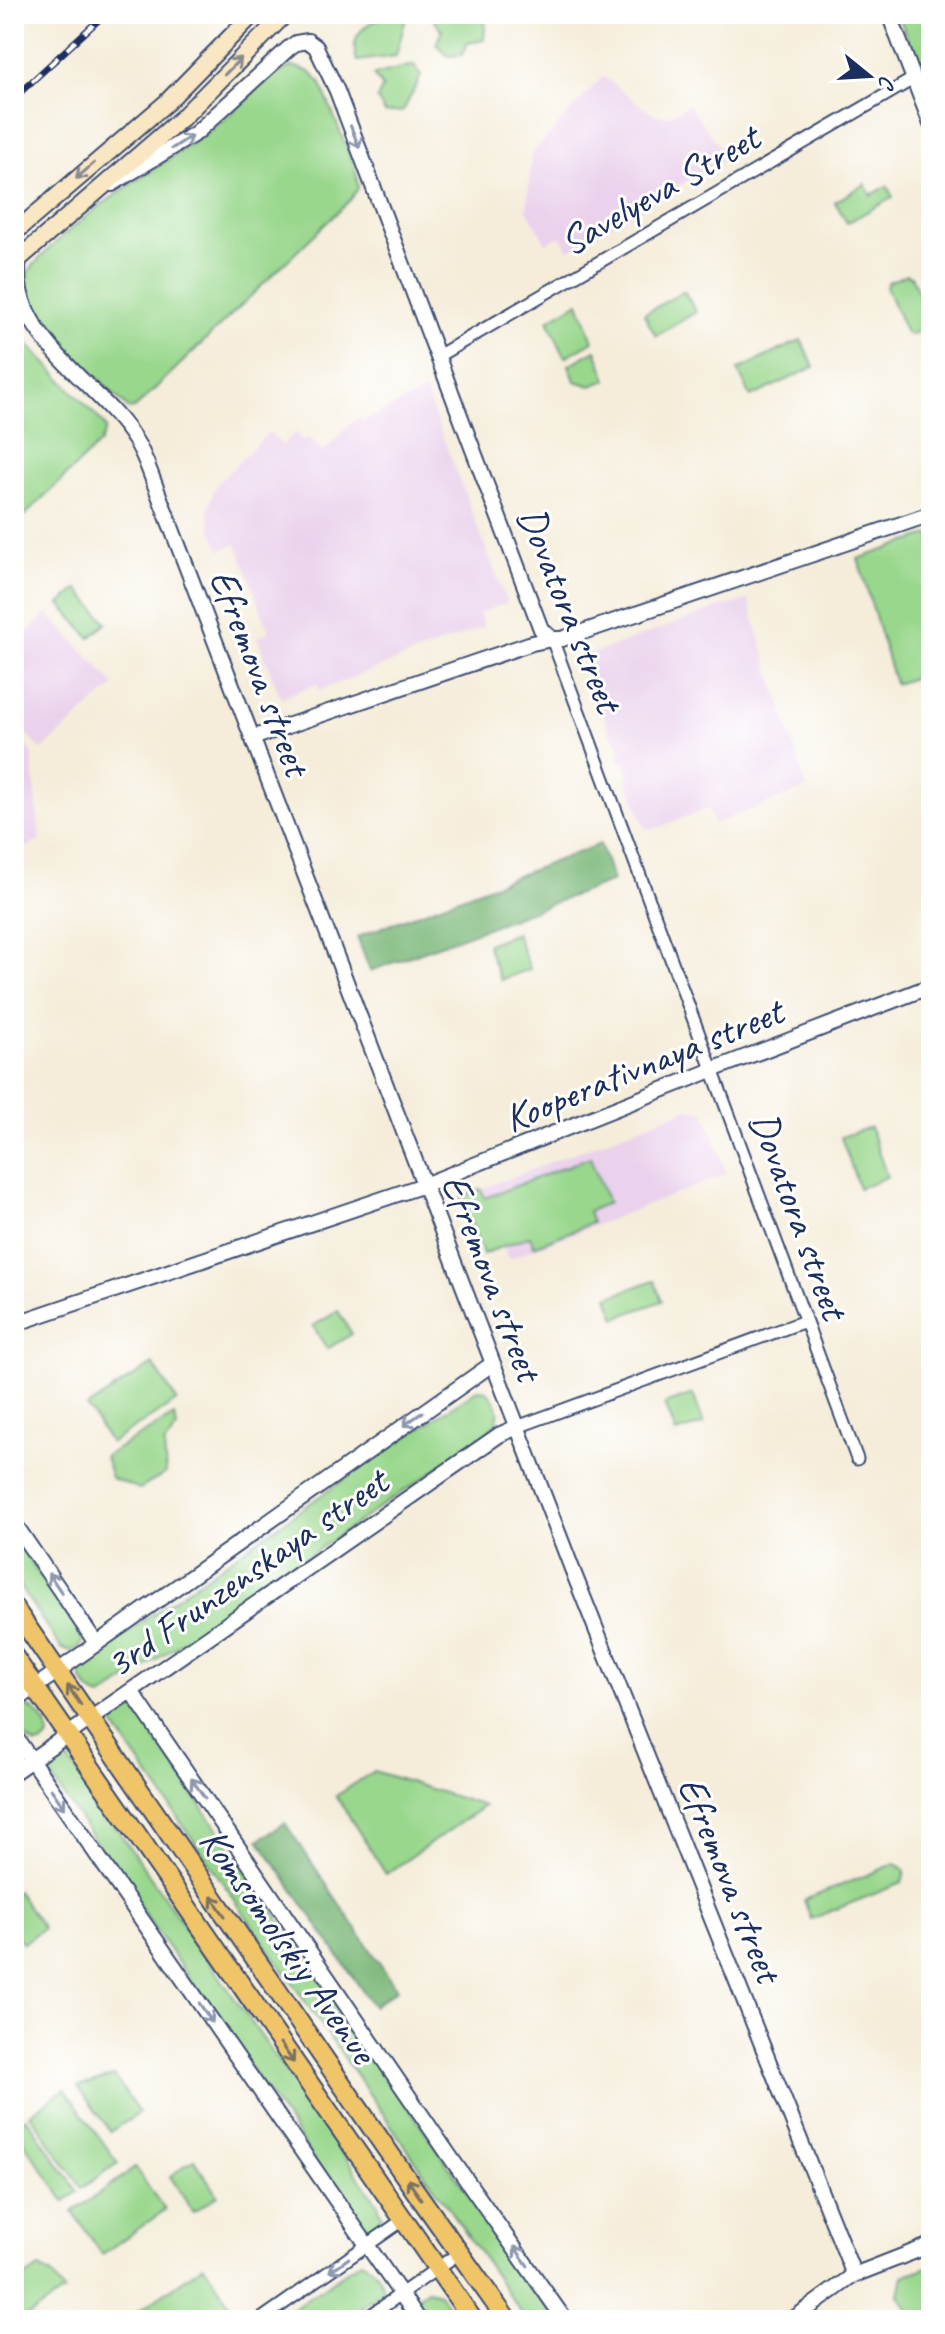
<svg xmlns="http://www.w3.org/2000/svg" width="945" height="2334" viewBox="0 0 945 2334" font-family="Caveat,sans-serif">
  <rect width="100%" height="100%" fill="#fff"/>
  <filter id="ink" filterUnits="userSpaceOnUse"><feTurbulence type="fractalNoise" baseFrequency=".0125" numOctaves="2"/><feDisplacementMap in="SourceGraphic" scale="16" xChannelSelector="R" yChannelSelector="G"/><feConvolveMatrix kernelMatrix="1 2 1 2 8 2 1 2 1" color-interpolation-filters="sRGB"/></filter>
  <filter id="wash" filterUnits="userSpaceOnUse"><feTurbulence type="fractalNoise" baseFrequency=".006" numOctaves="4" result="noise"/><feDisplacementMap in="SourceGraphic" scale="32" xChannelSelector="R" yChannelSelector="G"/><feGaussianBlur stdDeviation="1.8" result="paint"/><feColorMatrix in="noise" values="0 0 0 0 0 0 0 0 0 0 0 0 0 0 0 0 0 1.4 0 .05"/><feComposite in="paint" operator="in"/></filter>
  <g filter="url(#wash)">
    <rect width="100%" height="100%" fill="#f5edda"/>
    <path fill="#ead1ec" d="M 603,76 L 645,109 L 657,115 L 666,116 L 679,111 L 688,104 L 727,157 L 569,250 L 560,236 L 546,243 L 527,210 L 531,155 Z
      M 425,391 L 507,603 L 479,613 L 484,627 L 320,690 L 317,684 L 281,698 L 257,637 L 269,632 L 237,544 L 220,550 L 212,531 L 208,510 L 213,492 L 218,483 L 269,432 L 282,445 L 295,433 L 303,441 L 308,437 L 323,451 L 358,417 L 362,422 Z
      M 748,600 L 807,788 L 714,824 L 708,809 L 651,830 L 645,827 L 627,779 L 629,775 L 627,769 L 625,764 L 619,761 L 617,756 L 621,754 L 617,741 L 611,737 L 583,657 L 721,607 Z
      M 47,613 L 115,685 L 42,750 L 14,722 L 14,645 Z
      M 14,734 L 32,752 L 40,841 L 14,851 Z
      M 687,1109 L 705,1111 L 727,1174 L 508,1259 L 503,1247 L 483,1254 L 461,1197 Z"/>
    <path fill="#99d78c" stroke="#5a8375" stroke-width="2" d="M 394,14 L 404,14 L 406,18 L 396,56 L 357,61 C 347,32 370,20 394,14 Z
      M 433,14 L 486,14 L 484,40 L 468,43 L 462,55 L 447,56 L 436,44 L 443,31 L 432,18 Z
      M 898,14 L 931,14 L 931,101 Z
      M 414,65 L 421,76 L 403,111 L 385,113 L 377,99 L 383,87 L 373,75 Z
      M 293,66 L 310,72 L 320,82 L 356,171 L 358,188 L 351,199 L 135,408 L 129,409 L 42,325 L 30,310 L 23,278 C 75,211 155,173 221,122 C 245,103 264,77 293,66 Z
      M 865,184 L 871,195 L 887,186 L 893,197 L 847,223 L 835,202 Z
      M 907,274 L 911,276 L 931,321 L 929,327 L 910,335 L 906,333 L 886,287 L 888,282 Z
      M 684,291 L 696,312 L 656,336 L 644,314 Z
      M 579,302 L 593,341 L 565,357 L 548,320 Z
      M 14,330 L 103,423 L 106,429 L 100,443 L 14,526 Z
      M 801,340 L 814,367 L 751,397 L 738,370 Z
      M 596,350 L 607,380 L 591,386 L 575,381 L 569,365 Z
      M 931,534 L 931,672 L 895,684 L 858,559 Z
      M 78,589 L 107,623 L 90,638 L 60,604 Z
      M 516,933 L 530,969 L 500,980 L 487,944 Z
      M 870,1127 L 887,1177 L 859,1188 L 841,1137 Z
      M 590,1157 L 608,1203 L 588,1211 L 592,1223 L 534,1246 L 530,1236 L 483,1254 L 461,1197 L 481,1189 L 485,1198 Z
      M 654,1280 L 662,1301 L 616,1318 L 608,1297 Z
      M 338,1311 L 352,1334 L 327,1349 L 313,1326 Z
      M 153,1364 L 177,1401 L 110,1443 L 87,1407 Z
      M 477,1390 L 487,1391 C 499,1404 502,1415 493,1430 L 102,1697 C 89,1695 76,1678 82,1664 L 343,1480 Z
      M 693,1394 L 704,1424 L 676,1433 L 665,1404 Z
      M 174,1416 L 177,1428 L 164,1445 L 166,1473 L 140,1489 L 111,1478 L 105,1456 Z
      M 14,1538 L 84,1639 C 80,1651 71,1653 61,1648 L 14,1578 Z
      M 22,1705 C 36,1707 48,1723 49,1737 L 41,1744 L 36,1745 C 25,1740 15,1725 14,1713 Z
      M 122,1705 L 135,1709 L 555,2320 L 526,2320 L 115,1727 C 113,1718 113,1711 122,1705 Z
      M 59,1754 L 68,1759 L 378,2204 L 382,2216 L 378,2223 L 368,2231 L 360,2227 L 44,1767 L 50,1758 Z
      M 374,1771 L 484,1806 L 386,1874 L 336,1796 Z
      M 894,1864 L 900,1866 L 905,1872 L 902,1883 L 811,1919 L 804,1900 Z
      M 17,1891 L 43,1928 L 23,1943 L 14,1931 L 14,1894 Z
      M 114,2076 L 139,2113 L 111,2132 L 78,2087 Z
      M 65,2089 L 118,2163 L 82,2188 L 30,2114 Z
      M 26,2117 L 78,2192 L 65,2201 L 14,2128 Z
      M 194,2160 L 218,2195 L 193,2212 L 170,2176 Z
      M 135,2168 L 165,2210 L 102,2254 L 73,2212 Z
      M 361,2261 C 375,2268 381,2275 383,2291 L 343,2320 L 276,2320 Z
      M 204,2265 L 234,2311 L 221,2320 L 126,2320 Z
      M 931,2266 L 931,2320 L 915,2320 L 899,2295 L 903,2276 Z
      M 39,2268 L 51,2274 L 64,2292 L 23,2320 L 14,2320 L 14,2285 Z
      M 427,2290 L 439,2293 L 457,2320 L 423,2320 L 415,2305 L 416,2298 Z"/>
    <path fill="#7ab878" stroke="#4a746b" stroke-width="2" d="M 600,844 L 613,881 L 370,971 L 357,937 Z
      M 285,1823 L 397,1989 L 373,2006 L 259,1840 Z"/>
  </g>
  <g filter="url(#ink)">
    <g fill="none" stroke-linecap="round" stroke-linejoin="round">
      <g stroke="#3c4c71" stroke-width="15">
        <path id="minor" d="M 438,356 L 913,79
          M 552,639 L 857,1459
          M 517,1427 L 805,1321
          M 260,2320 L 403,2220
          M 364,2320 L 459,2253"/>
      </g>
      <g stroke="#3c4c71" stroke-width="18">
        <path id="tertiary" d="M 889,14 L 931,124
          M 112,184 L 196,133 L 289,48 L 296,43 L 308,41 L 316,47 L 337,91 L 541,629 L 552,639
          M 19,259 C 7,335 100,383 135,440 C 144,453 149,470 155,485 L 574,1574 L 854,2275
          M 252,738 L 532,643 L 552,639 L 562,639 L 931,514
          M 14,1324 L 424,1185 L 712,1070 L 931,986
          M 14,1523 L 96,1643
          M 131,1691 L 453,2161 L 565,2320
          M 14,1702 L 492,1364
          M 14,1735 L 419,2320
          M 14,1772 L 499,1435 L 517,1427
          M 792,2320 L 854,2275 L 931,2245"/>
      </g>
      <g stroke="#3c4c71" stroke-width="20">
        <path id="secondary" d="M 14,233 L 166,103 L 253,14
          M 14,263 L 182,118 L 285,14"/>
      </g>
      <g stroke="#3c4c71" stroke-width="22">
        <path id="primary" d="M 14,1608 L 414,2189 L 507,2320
          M 14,1657 L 473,2320"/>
      </g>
      <use href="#minor" stroke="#fff" stroke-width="11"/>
      <use href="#tertiary" stroke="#fff" stroke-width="14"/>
      <use href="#secondary" stroke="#f9e7c3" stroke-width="16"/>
      <use href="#primary" stroke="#f0c469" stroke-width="18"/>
      <g stroke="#1b2f5e" stroke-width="7">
        <path id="rail" d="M 14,98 L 105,14"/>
      </g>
      <use href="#rail" stroke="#fff" stroke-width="4" stroke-dasharray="12" stroke-linecap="butt"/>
    </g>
    <defs><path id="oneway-shaft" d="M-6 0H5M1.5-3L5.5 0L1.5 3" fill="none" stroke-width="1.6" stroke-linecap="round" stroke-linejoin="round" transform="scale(2)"/></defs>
    <g stroke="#8a8b90">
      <use href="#oneway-shaft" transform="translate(233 66) rotate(-46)"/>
      <use href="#oneway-shaft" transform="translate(85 171) rotate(139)"/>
    </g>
    <g stroke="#8d97ae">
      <use href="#oneway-shaft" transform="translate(355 137) rotate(68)"/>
      <use href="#oneway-shaft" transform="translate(182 142) rotate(-33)"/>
      <use href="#oneway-shaft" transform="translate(413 1419) rotate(145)"/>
      <use href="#oneway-shaft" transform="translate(55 1583) rotate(-124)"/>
      <use href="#oneway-shaft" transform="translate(198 1788) rotate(-125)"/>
      <use href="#oneway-shaft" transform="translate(58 1799) rotate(55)"/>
      <use href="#oneway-shaft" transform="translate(206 2013) rotate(56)"/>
      <use href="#oneway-shaft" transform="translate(521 2256) rotate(-125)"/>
      <use href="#oneway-shaft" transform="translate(339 2265) rotate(145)"/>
    </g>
    <g stroke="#7b7263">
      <use href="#oneway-shaft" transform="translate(74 1695) rotate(-124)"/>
      <use href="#oneway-shaft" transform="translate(218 1906) rotate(-125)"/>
      <use href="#oneway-shaft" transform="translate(287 2053) rotate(55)"/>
      <use href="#oneway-shaft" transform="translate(414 2189) rotate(-125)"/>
    </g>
  </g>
  <g text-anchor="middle" stroke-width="6" stroke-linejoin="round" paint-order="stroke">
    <g font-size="40" fill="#1b2f5e" stroke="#fff">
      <text transform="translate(659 189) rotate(-30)" y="14">Savelyeva Street</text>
      <text transform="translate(571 609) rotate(68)" y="14">Dovatora street</text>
      <text transform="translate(261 672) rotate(69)" y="14">Efremova street</text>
      <text transform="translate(643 1064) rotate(-22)" y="14">Kooperativnaya street</text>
      <text transform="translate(800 1215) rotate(70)" y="14">Dovatora street</text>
      <text transform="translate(493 1277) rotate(69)" y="14">Efremova street</text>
      <text transform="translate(246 1572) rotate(-35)" y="14">3rd Frunzenskaya street</text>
      <text transform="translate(731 1879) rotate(68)" y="14">Efremova street</text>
      <text transform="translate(289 1945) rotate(55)" y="14">Komsomolskiy Avenue</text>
    </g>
  </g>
  <rect width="945" height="2334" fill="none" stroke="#fff" stroke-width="48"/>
  <g transform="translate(869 76) rotate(108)" stroke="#ffffff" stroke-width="6" paint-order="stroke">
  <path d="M0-6L14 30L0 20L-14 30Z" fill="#1b2f5e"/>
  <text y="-12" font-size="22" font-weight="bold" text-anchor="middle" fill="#1b2f5e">С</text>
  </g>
</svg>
